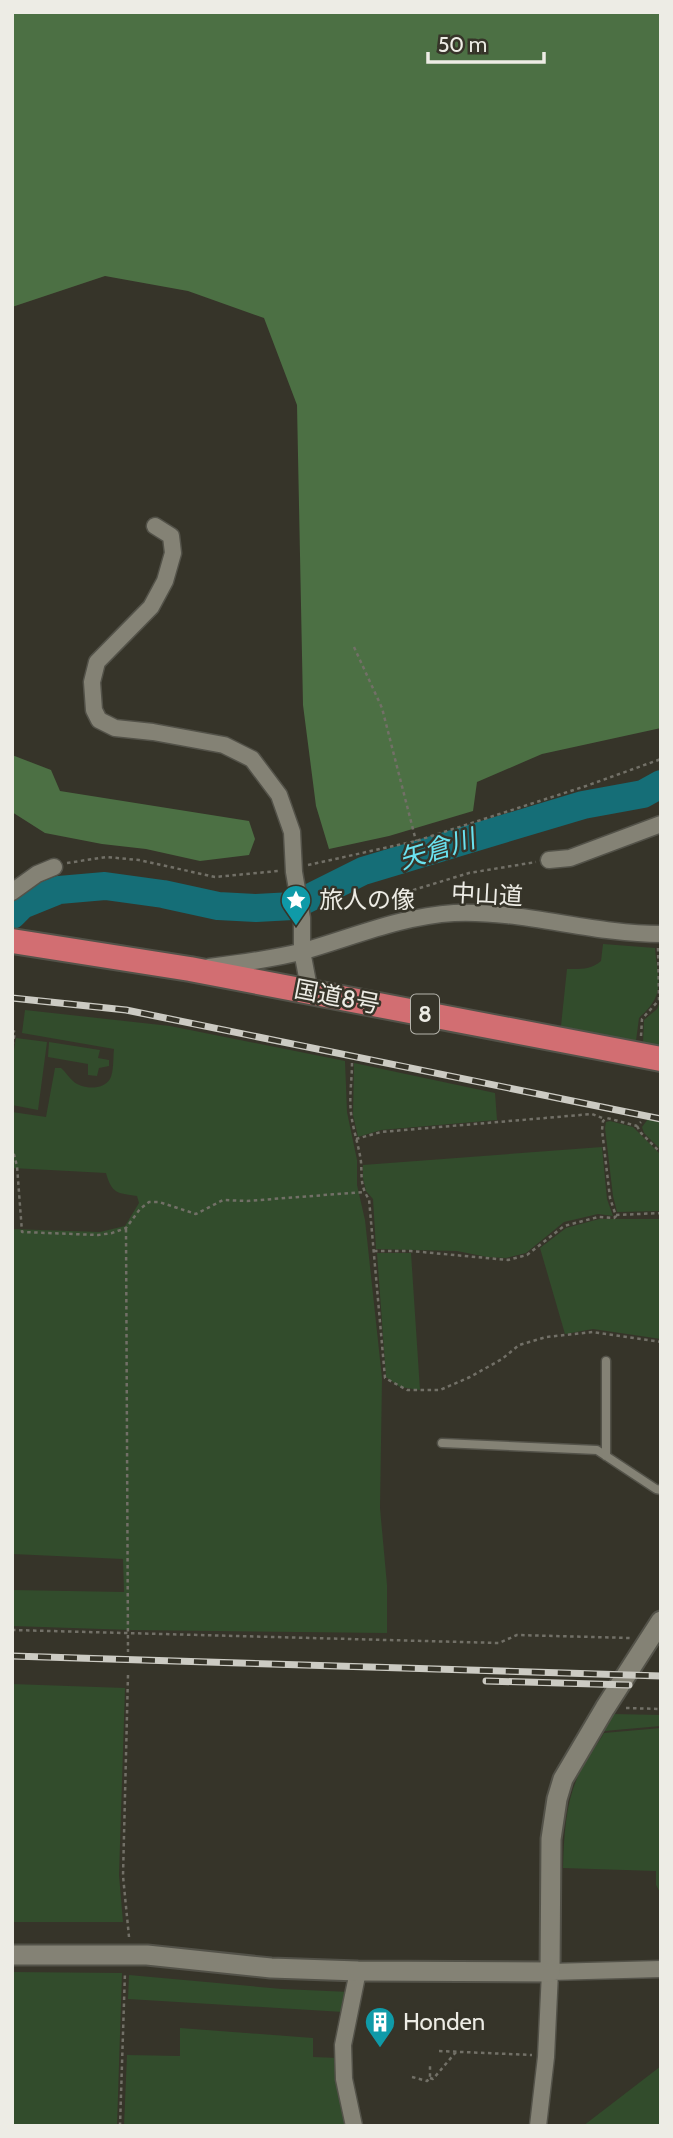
<svg xmlns="http://www.w3.org/2000/svg" width="673" height="2138" viewBox="0 0 673 2138" font-family="Cabin,'Noto Sans JP',sans-serif">
  <rect width="100%" height="100%" fill="#363429"/>
  <path fill="#324c2c" d="M 603,944 L 655,948 C 658,982 666,994 639,1018 L 636,1041 L 561,1026 L 567,969 C 580,969 591,970 601,961 Z
    M 661,999 L 661,1046 L 643,1043 L 644,1020 L 657,1009 Z
    M 25,1010 L 170,1026 L 345,1061 L 347,1112 L 357,1160 L 357,1185 L 365,1220 L 382,1378 L 380,1508 L 387,1585 L 387,1633 L 132,1630 L 12,1626 L 12,1590 L 124,1592 L 123,1559 L 12,1554 L 12,1229 L 100,1232 L 125,1226 L 139,1203 L 137,1196 C 117,1193 112,1194 106,1173 L 12,1168 L 12,1112 L 46,1117 L 55,1068 L 61,1068 C 66,1072 68,1077 73,1081 C 81,1089 103,1091 110,1079 C 114,1072 113,1057 114,1049 L 22,1033 Z
    M 16,1038 L 47,1042 L 38,1110 L 12,1105 L 12,1061 Z
    M 49,1042 L 100,1050 L 98,1058 L 109,1060 L 109,1066 L 99,1068 L 97,1076 L 88,1075 L 88,1064 L 48,1057 Z
    M 354,1063 L 495,1093 L 497,1120 L 381,1130 L 358,1137 L 353,1115 Z
    M 648,1119 L 661,1122 L 661,1150 L 644,1133 L 642,1127 Z
    M 610,1121 L 633,1127 L 661,1155 L 661,1211 L 617,1212 L 613,1196 L 605,1128 L 606,1122 Z
    M 602,1147 L 607,1199 L 613,1216 L 598,1214 L 564,1222 L 526,1253 L 506,1258 L 487,1257 L 457,1251 L 376,1249 L 373,1199 L 366,1191 L 363,1178 L 363,1165 Z
    M 599,1219 L 661,1219 L 661,1339 L 593,1329 L 565,1334 L 540,1248 L 566,1228 Z
    M 377,1253 L 411,1253 L 420,1390 L 400,1387 L 386,1377 Z
    M 12,1684 L 125,1688 L 119,1875 L 123,1922 L 12,1922 Z
    M 613,1714 L 661,1715 L 661,1726 L 604,1731 Z
    M 661,1728 L 661,1894 L 656,1885 L 656,1871 L 563,1868 C 564,1837 565,1805 578,1776 C 584,1761 596,1747 604,1733 Z
    M 12,1972 L 122,1973 L 117,2126 L 12,2126 Z
    M 129,1975 L 282,1989 L 350,1992 L 343,2012 L 128,1999 Z
    M 180,2028 L 313,2038 L 313,2057 L 338,2058 L 349,2126 L 124,2126 L 127,2055 L 180,2056 Z
    M 661,2066 L 661,2126 L 583,2126 Z"/>
  <path fill="#4c7044" d="M 12,12 L 661,12 L 661,728 L 542,754 L 477,782 L 473,811 L 389,836 L 329,849 L 316,806 L 303,705 L 297,405 L 264,318 L 188,291 L 105,276 L 12,307 Z
    M 12,755 L 51,770 L 60,791 L 249,821 L 255,839 L 249,855 L 200,861 L 146,849 L 102,844 L 45,833 L 12,812 Z"/>
  <g fill="none" stroke-linecap="round" stroke-linejoin="round">
    <path stroke="#156e77" stroke-width="28" d="M 12,915 L 22,905 L 59,890 L 105,886 L 163,894 L 218,906 L 256,908 L 293,906 L 363,871 L 583,805 L 643,794 L 661,784"/>
    <g stroke="#535249" stroke-width="11">
      <path id="service" d="M 606,1361 L 606,1456
        M 442,1443 L 597,1450 L 656,1489 L 661,1490"/>
    </g>
    <g stroke="#535249" stroke-width="19">
      <path id="minor" d="M 155,526 L 171,536 L 173,553 L 165,581 L 151,607 L 97,662 L 92,682 L 94,710 L 99,720 L 115,728 L 153,732 L 224,745 L 252,759 L 279,795 L 292,832 L 294,872 L 302,918 L 302,951 L 310,993
        M 549,860 L 570,858 L 661,824
        M 12,892 L 37,874 L 54,867
        M 209,967 C 241,963 273,959 304,951 C 353,937 402,916 454,913 C 523,910 591,934 661,934
        M 354,2126 L 344,2079 L 343,2045 L 358,1971
        M 538,2126 L 546,2057 L 550,1972 L 661,1969"/>
    </g>
    <g stroke="#535249" stroke-width="23">
      <path id="tertiary" d="M 12,1955 L 147,1955 L 271,1968 L 358,1971 L 550,1972 L 551,1839 L 557,1799 L 563,1779 L 605,1708 L 661,1621"/>
    </g>
    <g stroke="#535249" stroke-width="28">
      <path id="trunk" d="M 12,941 L 190,969 L 661,1059"/>
    </g>
    <path stroke="#727067" stroke-width="2.5" stroke-dasharray="3.5 3.5" stroke-linecap="butt" d="M 354,647 L 382,708 L 416,841
      M 67,863 L 106,857 L 139,860 L 215,877 L 278,871
      M 308,865 L 416,841 L 586,786 L 661,759
      M 401,905 L 403,896 L 410,891 L 469,873 L 536,862
      M 12,1030 L 15,1032 L 12,1048
      M 641,1036 L 642,1019 L 659,1000 L 658,948
      M 352,1063 C 352,1080 349,1096 351,1113 C 353,1130 359,1146 361,1162 C 362,1176 360,1187 369,1199 L 385,1378 L 407,1390 L 440,1390 L 470,1377 L 502,1359 L 519,1345 L 546,1337 L 593,1332 L 661,1342
      M 637,1126 L 641,1133 L 661,1153
      M 356,1139 L 381,1132 L 592,1114 L 605,1119
      M 12,1147 L 17,1166 L 22,1232 L 98,1235 L 112,1233 L 126,1228 L 140,1209 L 149,1202 L 159,1202 L 196,1214 L 223,1200 L 247,1201 L 364,1192
      M 616,1215 L 661,1213
      M 126,1229 L 128,1652
      M 374,1251 L 411,1251 L 508,1260 L 527,1255 L 564,1226 L 598,1217 L 614,1218 L 616,1216 L 610,1198 L 602,1130 L 603,1121 L 607,1118 L 637,1126 L 641,1122
      M 12,1630 L 499,1643 L 517,1635 L 630,1638
      M 128,1675 L 123,1876 L 129,1937
      M 626,1708 L 661,1709
      M 439,2051 L 532,2055
      M 412,2077 L 427,2081 L 430,2078 L 430,2066
      M 430,2078 L 433,2079 L 456,2052
      M 120,2126 L 125,1972"/>
    <use href="#service" stroke="#848275" stroke-width="8"/>
    <use href="#minor" stroke="#848275" stroke-width="16"/>
    <use href="#tertiary" stroke="#848275" stroke-width="19"/>
    <use href="#trunk" stroke="#d26e72" stroke-width="24"/>
    <g stroke="#cccbc3" stroke-width="7">
      <path id="rail" d="M 12,998 L 126,1010 L 661,1119
        M 12,1656 L 661,1676
        M 486,1681 L 629,1685"/>
    </g>
    <use href="#rail" stroke="#363429" stroke-width="4.5" stroke-dasharray="13" stroke-linecap="butt"/>
  </g>
  <defs>
    <g id="sight-pin" transform="scale(1.575)"><path d="M0 17L-7.5 6A9.5 9.5 0 1 1 7.5 6Z" fill="#0f9aa8" stroke="#363429"/><path d="M0-6L1.8-2.2L6-1.7L2.9 1.2L3.7 5.4L0 3.3L-3.7 5.4L-2.9 1.2L-6-1.7L-1.8-2.2Z" fill="#fff"/></g>
    <g id="building-pin" transform="scale(1.575)"><path d="M0 17L-7.5 6A9.5 9.5 0 1 1 7.5 6Z" fill="#0f9aa8" stroke="#363429"/><path d="M-4-6H4V6H1V3H-1V6H-4ZM-2.5-4.3h1.7v1.8h-1.7ZM.8-4.3h1.7v1.8H.8ZM-2.5-1h1.7V.8h-1.7ZM.8-1h1.7V.8H.8Z" fill="#fff"/></g>
  </defs>
  <g fill-rule="evenodd">
    <use href="#sight-pin" x="296" y="900"/>
    <use href="#building-pin" x="380" y="2022"/>
  </g>
  <g text-anchor="middle" stroke-width="5" stroke-linejoin="round" paint-order="stroke">
    <rect fill="#363429" stroke="#b6b5ad" stroke-width="2" x="411" y="994.5" width="28" height="39" rx="5"/>
    <g font-size="23" font-weight="bold" fill="#edece5">
      <text x="425" y="1022">8</text>
    </g>
    <g font-size="24" fill="#edece5" stroke="#363429">
      <text transform="translate(487 895) rotate(3)" y="8">中山道</text>
      <text transform="translate(337 997) rotate(11)" y="8">国道8号</text>
    </g>
    <g font-size="24" fill="#edece5" stroke="#363429" text-anchor="start">
      <text x="319" y="908">旅人の像</text>
      <text x="403" y="2030">Honden</text>
    </g>
    <g font-size="26" font-style="italic" fill="#6ae2f0" stroke="#363429">
      <text transform="translate(437 849) rotate(-17)" y="9">矢倉川</text>
    </g>
  </g>
  <rect width="673" height="2138" fill="none" stroke="#edece5" stroke-width="28"/>
  <path d="M428 52v10h116v-10" fill="none" stroke="#edece5" stroke-width="3.5"/>
  <text x="438" y="52" font-size="21" fill="#edece5" stroke="#363429" stroke-width="5" paint-order="stroke">50 m</text>
</svg>
